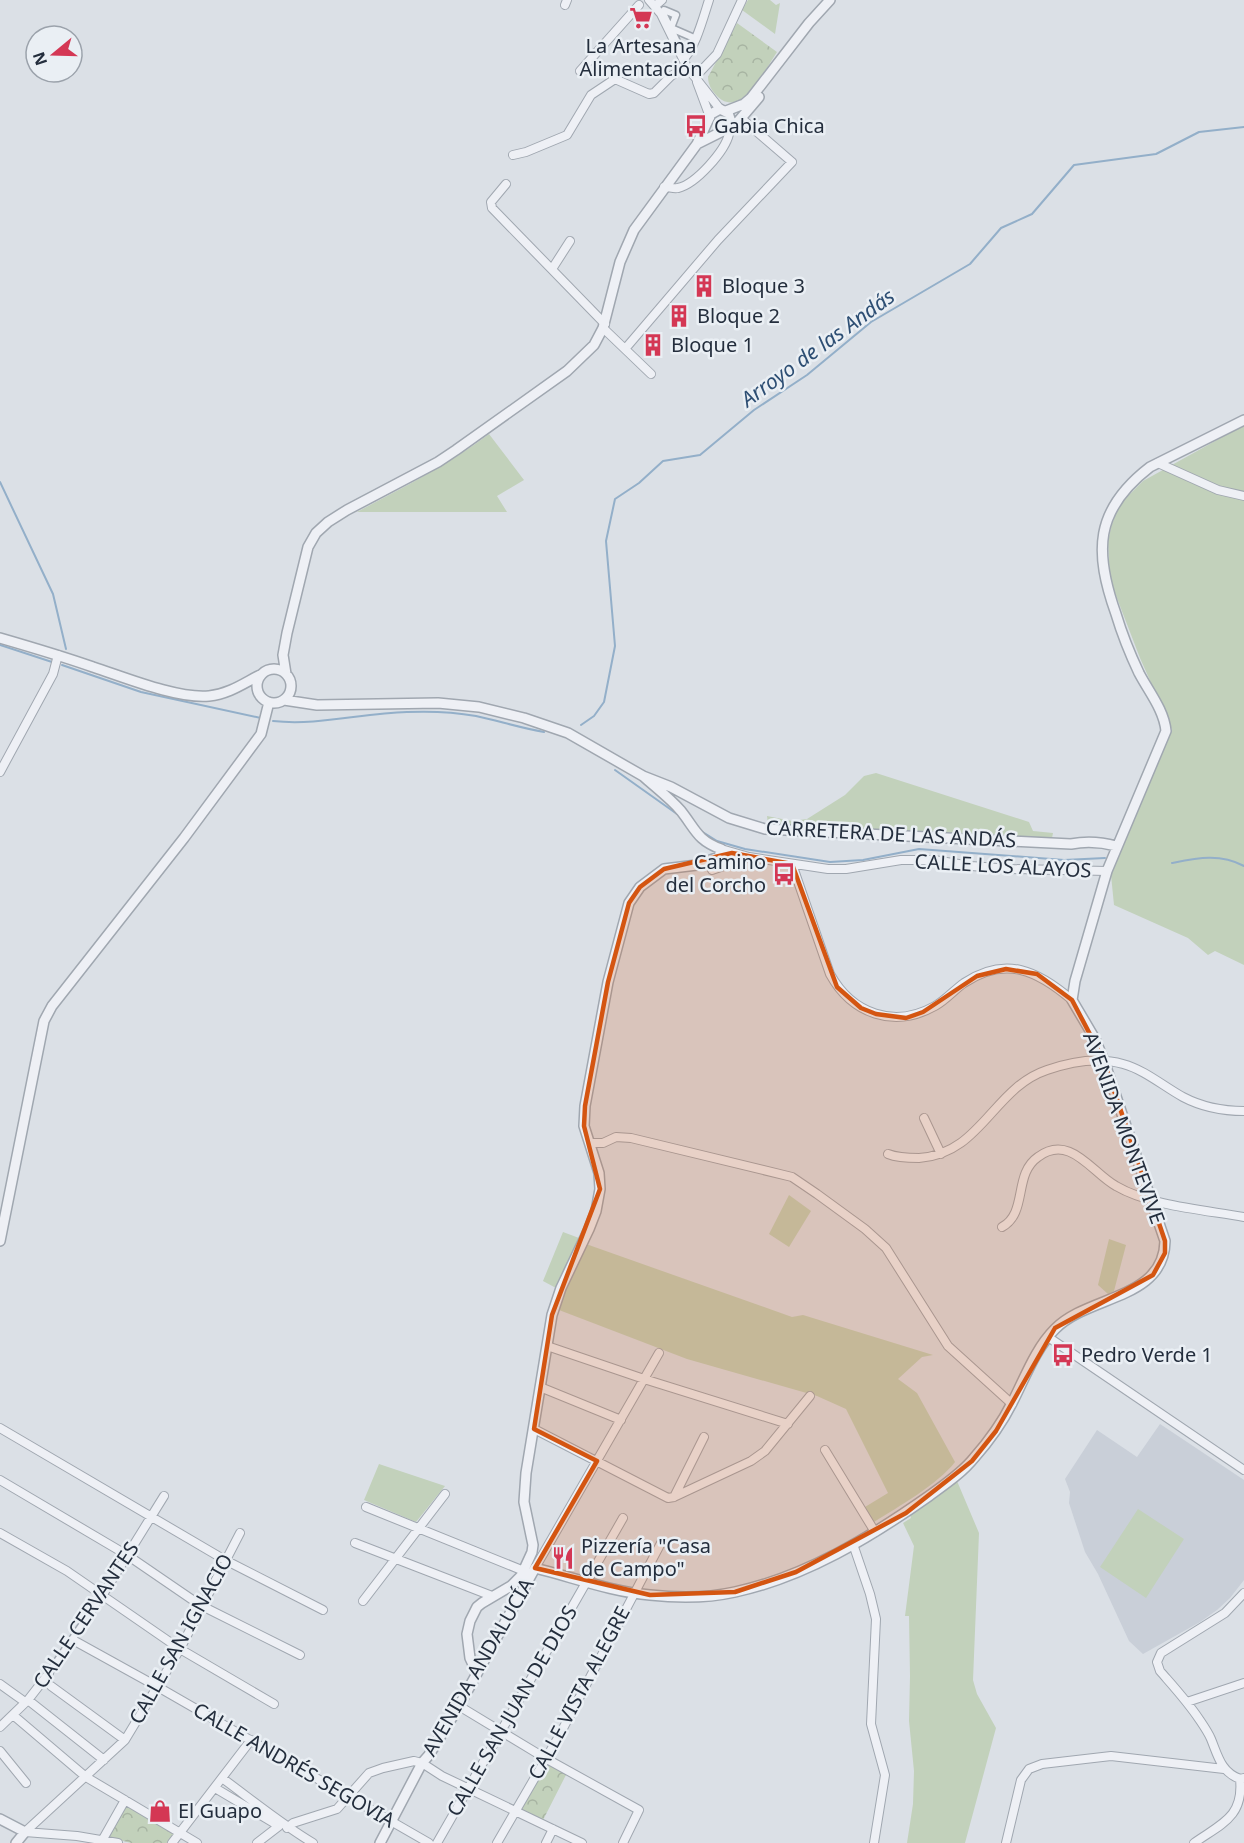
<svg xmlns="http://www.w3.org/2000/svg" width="1244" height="1843" viewBox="0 0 1244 1843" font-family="'Noto Sans',sans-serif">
  <defs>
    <pattern id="forest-crowns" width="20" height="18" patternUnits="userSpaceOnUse" patternTransform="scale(1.5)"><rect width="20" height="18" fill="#c2d1bb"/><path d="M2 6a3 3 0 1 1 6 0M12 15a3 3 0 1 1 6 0" fill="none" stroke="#a7b4a2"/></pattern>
  </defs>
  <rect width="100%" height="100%" fill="#dbe0e6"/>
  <path fill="#c9cfd8" d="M 1160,1424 L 1244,1480 L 1244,1580 L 1230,1598 L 1217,1610 L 1200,1622 L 1143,1654 L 1129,1641 L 1098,1574 L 1085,1552 L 1069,1503 L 1070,1492 L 1065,1479 L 1097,1430 L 1137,1457 Z"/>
  <path fill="#c2d1bb" d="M 748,0 L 770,0 L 776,5 L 780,3 L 775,34 L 742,10 Z
    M 1244,425 L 1244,965 L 1215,951 L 1208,955 L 1188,938 L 1114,905 L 1111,875 L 1172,730 L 1140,658 L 1110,580 L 1108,542 L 1111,527 L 1117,511 L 1125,499 L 1143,481 Z
    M 489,434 L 524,480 L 497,496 L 507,512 L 357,512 C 402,488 448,465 489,434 Z
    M 876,773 L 1029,822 L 1033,831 L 1053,833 L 1052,838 L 788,827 L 768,824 L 767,816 L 792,821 L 807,819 L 845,795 L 864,776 Z
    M 789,1195 L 811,1211 L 789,1247 L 769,1234 Z
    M 563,1232 L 579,1238 L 556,1288 L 543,1281 Z
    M 1109,1239 L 1126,1245 L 1114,1291 L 1108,1294 L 1098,1285 Z
    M 586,1244 L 792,1317 L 803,1315 L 933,1355 L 922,1357 L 898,1379 L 917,1393 L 955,1462 C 938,1484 898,1507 874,1522 L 865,1507 L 888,1493 L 846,1409 L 817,1396 L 687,1359 L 559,1310 L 570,1277 Z
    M 379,1464 L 445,1486 L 416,1522 L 364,1500 Z
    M 957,1481 L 979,1533 L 973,1680 L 977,1694 L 996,1728 L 965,1843 L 907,1843 L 913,1804 L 914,1771 L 909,1721 L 910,1676 L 909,1616 L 905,1616 L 914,1546 L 903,1523 L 911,1518 L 910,1515 Z
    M 1138,1509 L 1184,1539 L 1146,1598 L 1100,1567 Z"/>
  <path fill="url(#forest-crowns)" d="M 737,23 L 777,52 C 766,68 742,119 718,97 C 712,91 708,85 708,77 Z
    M 545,1758 L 568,1771 L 541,1824 L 515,1811 Z
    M 127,1805 L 175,1834 L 167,1843 L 131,1843 L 108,1837 Z"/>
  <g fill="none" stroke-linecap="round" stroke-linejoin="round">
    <path stroke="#93afc9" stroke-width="2" d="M 0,482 L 53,594 L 66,649
      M 0,645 L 52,662
      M 62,665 L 141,692 L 261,718
      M 273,721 C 318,726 362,713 407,712 C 430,711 454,712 476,716 C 499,721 521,728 544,732
      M 581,725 L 594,716 L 604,702 L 615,646 L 606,541 L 615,499 L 639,483 L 663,461 L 700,455 L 754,410 L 807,375 L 871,322 L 970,264 L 1001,228 L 1032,214 L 1074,165 L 1156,154 L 1199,132 L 1244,127
      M 615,770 L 677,814
      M 701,831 L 717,841 L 745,849 L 830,862 L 863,860 L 919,849 L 1064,860 L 1105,858
      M 1172,863 C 1197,858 1220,853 1244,866"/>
    <g stroke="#a0a7b0" stroke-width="9">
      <path id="pedestrian" d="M 664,10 L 676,15 L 671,28 L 694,38 L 686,53 L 683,54 L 663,13 Z
        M 49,1673 L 102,1596"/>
    </g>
    <g stroke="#a0a7b0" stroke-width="10">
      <path id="minor" d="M 649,0 L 661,14 L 687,67 L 720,109
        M 565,5 L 567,0
        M 655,6 L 662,0
        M 683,59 C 695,50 704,15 709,0
        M 580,71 L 639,5
        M 695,77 L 717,54 L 742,0
        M 697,82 L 710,117
        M 513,155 L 526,152 L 567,135 L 591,95 L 615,79 L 649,94 L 654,93 L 671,76 L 687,67
        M 506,184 L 491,202 L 492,208 L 605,324
        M 664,187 C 669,187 674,189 678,188 C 696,184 725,151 729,134 L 727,129
        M 552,269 L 570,241
        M 603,328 L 651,374
        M 625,349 L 718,240 L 792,162 L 741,118
        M 1158,463 L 1218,490 L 1244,496
        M 0,772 L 53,674 L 58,655
        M 721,849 L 749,857 L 828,869 L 846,869 L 901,860 L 934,860 L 971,866 L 1011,869 L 1107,871
        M 792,864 L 830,974 C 852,1014 894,1029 935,1006 C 946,1000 954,990 964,983 C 1006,955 1038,971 1072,1000
        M 712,870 L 747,858
        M 924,1118 L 941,1154
        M 590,1143 L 603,1143 L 616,1137 L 631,1138 L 792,1177 L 817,1194 L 865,1229 L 886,1248 L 948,1346 L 1012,1404
        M 888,1154 C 898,1158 909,1158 919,1158 C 981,1154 993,1088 1047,1070 C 1070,1062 1099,1057 1123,1064 C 1145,1070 1163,1086 1183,1097 C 1202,1107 1222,1111 1244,1111
        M 1002,1227 C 1028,1213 1013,1174 1038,1157 C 1070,1133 1092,1173 1116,1186 C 1150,1206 1205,1210 1244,1217
        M 1048,1337 L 1244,1470
        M 547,1346 L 644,1379 L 788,1424
        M 540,1387 L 621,1420
        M 0,1428 L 225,1560 L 323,1610
        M 534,1429 L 668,1498 L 674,1497 L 751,1461 L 765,1451 L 810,1396
        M 825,1450 L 875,1532
        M 0,1480 L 127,1555 L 200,1605 L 300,1655
        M 674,1497 L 704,1437
        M 366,1507 L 524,1571
        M 0,1533 L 67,1571 L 180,1649 L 274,1704
        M 355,1543 L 492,1596
        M 853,1544 L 870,1594 L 876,1619 L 871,1724 L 885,1775 L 874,1843
        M 535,1568 L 659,1353
        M 1244,1593 L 1225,1613 L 1161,1653 L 1157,1662 L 1160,1671 C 1173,1686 1187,1701 1199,1719 C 1203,1725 1208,1732 1211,1739 C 1218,1756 1221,1772 1240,1779 L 1244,1778
        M 102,1596 L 164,1496
        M 363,1601 L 445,1494
        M 73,1640 L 158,1687 L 429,1843
        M 0,1684 L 25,1702
        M 51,1686 L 125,1740
        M 28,1700 L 104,1760
        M 1187,1702 L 1244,1683
        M 459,1706 L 545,1758 L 639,1810 L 623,1843
        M 13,1715 L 86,1777 L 197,1843
        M 0,1727 L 28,1700 L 49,1673
        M 0,1751 L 26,1783
        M 222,1778 C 252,1800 281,1824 313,1843
        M 215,1788 L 279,1826 L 280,1825
        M 287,1828 L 293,1823 L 337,1809 L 369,1773 L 383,1768 L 414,1761 L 422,1763 L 442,1776 L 582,1843
        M 25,1832 L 125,1740 L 180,1649 L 240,1533
        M 25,1832 L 77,1836 L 118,1843
        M 103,1839 L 125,1800
        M 172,1843 L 251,1740
        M 257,1843 L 279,1826
        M 437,1843 L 623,1518
        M 497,1843 L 559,1736 L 661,1543
        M 546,1843 L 553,1829
        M 1006,1843 L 1021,1780 L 1029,1769 L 1042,1764 L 1111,1756 L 1224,1769
        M 1194,1843 C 1221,1824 1244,1817 1240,1779"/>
    </g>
    <g stroke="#a0a7b0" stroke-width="12">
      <path id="tertiary" d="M 726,111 L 744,104 L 751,98 L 809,23 L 830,0
        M 730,126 L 736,124 L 759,97
        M 0,638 C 31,647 62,656 93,667 C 124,677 177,699 209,696 C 229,694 244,683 260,675
        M257 686a17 17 0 1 1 34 0a17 17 0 1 1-34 0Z
        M 286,674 L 283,655 L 287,633 L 308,547 L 316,533 L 328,522 L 347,510 L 438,462 L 456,450 L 567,371 L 594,345 L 603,328 L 620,262 L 634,230 L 697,144 L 711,114 L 720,109 L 728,113 L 731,122 L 727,129 L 697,144
        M 284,700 L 317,705 L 438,703 L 479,707 L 524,718 L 568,733 L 643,776 L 671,787 L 729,818 L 765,829 L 1071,844 C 1087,841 1101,842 1116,846
        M 0,1241 L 44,1021 L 52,1006 L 184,838 L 261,734 L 269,702
        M 477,1673 L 470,1658 L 467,1634 L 470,1621 L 477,1607 L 482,1603 L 511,1586 L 521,1576 L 532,1552 L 533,1545 L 524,1502 L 526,1473 L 552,1315 L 561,1288 L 589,1229 L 596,1211 L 600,1189 L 599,1173 L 584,1126 L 585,1106 L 608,982 L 629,903 L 640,887 L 664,869 L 697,865 L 719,857 L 721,849 C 697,840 696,830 681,811 C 670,798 655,787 643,776
        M 0,1819 L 25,1832 L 16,1843
        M 380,1843 L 422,1763 L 429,1755 L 459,1706 L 535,1568 C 572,1577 612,1592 650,1595 C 677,1598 708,1598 735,1592 C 805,1577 871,1537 929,1496 C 944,1485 962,1473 974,1458 C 989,1441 1002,1423 1012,1403 C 1025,1378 1035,1349 1055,1329 C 1088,1295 1164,1300 1165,1241 L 1104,1061 L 1095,1039 L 1072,1000 L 1075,981 L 1107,871 L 1166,731 C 1164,710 1149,692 1139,673 C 1130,654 1122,634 1116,614 C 1094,552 1094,510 1150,467 L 1244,420"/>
    </g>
    <use href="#pedestrian" stroke="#eef0f5" stroke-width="6"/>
    <use href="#minor" stroke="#eef0f5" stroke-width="8"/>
    <use href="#tertiary" stroke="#eef0f5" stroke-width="9"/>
  </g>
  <path fill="#d45511" fill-opacity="0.2" stroke="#d45511" stroke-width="4.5" stroke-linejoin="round" d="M 732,853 L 792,864 L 837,987 L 861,1008 L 876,1014 L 906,1018 L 923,1012 L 977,976 L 1006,969 L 1037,974 L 1072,1000 L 1104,1061 L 1165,1241 L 1165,1253 L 1153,1275 L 1055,1328 L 996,1431 L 972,1461 L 906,1513 L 796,1572 L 735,1592 L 650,1595 L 535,1568 L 597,1461 L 534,1429 L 552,1315 L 600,1189 L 584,1126 L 585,1106 L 608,982 L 629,903 L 640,887 L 664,869 Z"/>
  <defs>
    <g id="supermarket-bare" transform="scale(1.8)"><path d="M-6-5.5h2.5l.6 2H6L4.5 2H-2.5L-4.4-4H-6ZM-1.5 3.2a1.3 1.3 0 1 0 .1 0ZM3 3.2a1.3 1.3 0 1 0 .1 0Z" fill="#d43754" stroke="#eaeff4" stroke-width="2.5" paint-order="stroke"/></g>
    <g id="bus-bare" transform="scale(1.8)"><path d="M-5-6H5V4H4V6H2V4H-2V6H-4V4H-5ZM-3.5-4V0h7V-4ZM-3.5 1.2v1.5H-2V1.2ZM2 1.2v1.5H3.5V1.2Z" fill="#d43754" stroke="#eaeff4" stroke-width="2.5" paint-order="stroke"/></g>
    <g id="building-bare" transform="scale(1.8)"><path d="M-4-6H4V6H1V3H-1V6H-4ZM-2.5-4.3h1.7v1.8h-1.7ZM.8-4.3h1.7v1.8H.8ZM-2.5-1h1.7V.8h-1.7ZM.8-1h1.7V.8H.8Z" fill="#d43754" stroke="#eaeff4" stroke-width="2.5" paint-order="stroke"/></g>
    <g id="restaurant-bare" transform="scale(1.8)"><path d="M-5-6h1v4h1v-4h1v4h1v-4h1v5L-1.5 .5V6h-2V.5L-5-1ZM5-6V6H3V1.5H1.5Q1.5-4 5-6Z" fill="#d43754" stroke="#eaeff4" stroke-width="2.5" paint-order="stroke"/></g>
    <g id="shop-bare" transform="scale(1.8)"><path d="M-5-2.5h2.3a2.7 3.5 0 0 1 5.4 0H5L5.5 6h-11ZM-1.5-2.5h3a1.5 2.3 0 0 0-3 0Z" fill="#d43754" stroke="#eaeff4" stroke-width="2.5" paint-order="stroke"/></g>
  </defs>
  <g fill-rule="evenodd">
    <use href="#supermarket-bare" x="641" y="18"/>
    <use href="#bus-bare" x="696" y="126"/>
    <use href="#building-bare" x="704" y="286"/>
    <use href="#building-bare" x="679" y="316"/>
    <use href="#building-bare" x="653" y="345"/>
    <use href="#bus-bare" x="784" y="874"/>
    <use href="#bus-bare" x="1063" y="1355"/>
    <use href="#restaurant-bare" x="563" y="1558"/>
    <use href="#shop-bare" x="160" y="1811"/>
  </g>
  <g text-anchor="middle" stroke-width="5" stroke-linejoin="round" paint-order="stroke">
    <g font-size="20" fill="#242e3d" stroke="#eaeff4" text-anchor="start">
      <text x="641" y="53" text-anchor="middle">La Artesana<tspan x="641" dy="23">Alimentación</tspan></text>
      <text x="714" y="133">Gabia Chica</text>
      <text x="722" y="293">Bloque 3</text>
      <text x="697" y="323">Bloque 2</text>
      <text x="671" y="352">Bloque 1</text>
      <text x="766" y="869" text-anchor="end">Camino<tspan x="766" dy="23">del Corcho</tspan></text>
      <text x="1081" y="1362">Pedro Verde 1</text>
      <text x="581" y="1553">Pizzería "Casa<tspan x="581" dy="23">de Campo"</tspan></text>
      <text x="178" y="1818">El Guapo</text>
    </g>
    <g font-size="20" fill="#242e3d" stroke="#eaeff4">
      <text transform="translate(891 834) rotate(3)" y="7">CARRETERA DE LAS ANDÁS</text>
      <text transform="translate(1003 866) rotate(3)" y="7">CALLE LOS ALAYOS</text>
      <text transform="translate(1124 1128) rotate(70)" y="7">AVENIDA MONTEVIVE</text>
      <text transform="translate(86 1615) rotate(-56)" y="7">CALLE CERVANTES</text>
      <text transform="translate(181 1639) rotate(-61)" y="7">CALLE SAN IGNACIO</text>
      <text transform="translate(478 1667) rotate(-60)" y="7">AVENIDA ANDALUCÍA</text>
      <text transform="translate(579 1693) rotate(-62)" y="7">CALLE VISTA ALEGRE</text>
      <text transform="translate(512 1711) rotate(-60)" y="7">CALLE SAN JUAN DE DIOS</text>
      <text transform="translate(294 1765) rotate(30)" y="7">CALLE ANDRÉS SEGOVIA</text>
    </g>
    <g font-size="21" font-style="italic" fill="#2d4e73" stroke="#eaeff4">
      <text transform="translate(818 348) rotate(-36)" y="7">Arroyo de las Andás</text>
    </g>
  </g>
  <g transform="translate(54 54) rotate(251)"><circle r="28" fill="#eaeff4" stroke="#9ba2ab" stroke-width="1.5"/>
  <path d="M0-4.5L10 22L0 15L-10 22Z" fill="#d43754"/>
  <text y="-9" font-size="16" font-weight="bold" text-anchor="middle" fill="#242e3d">N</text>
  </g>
</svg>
